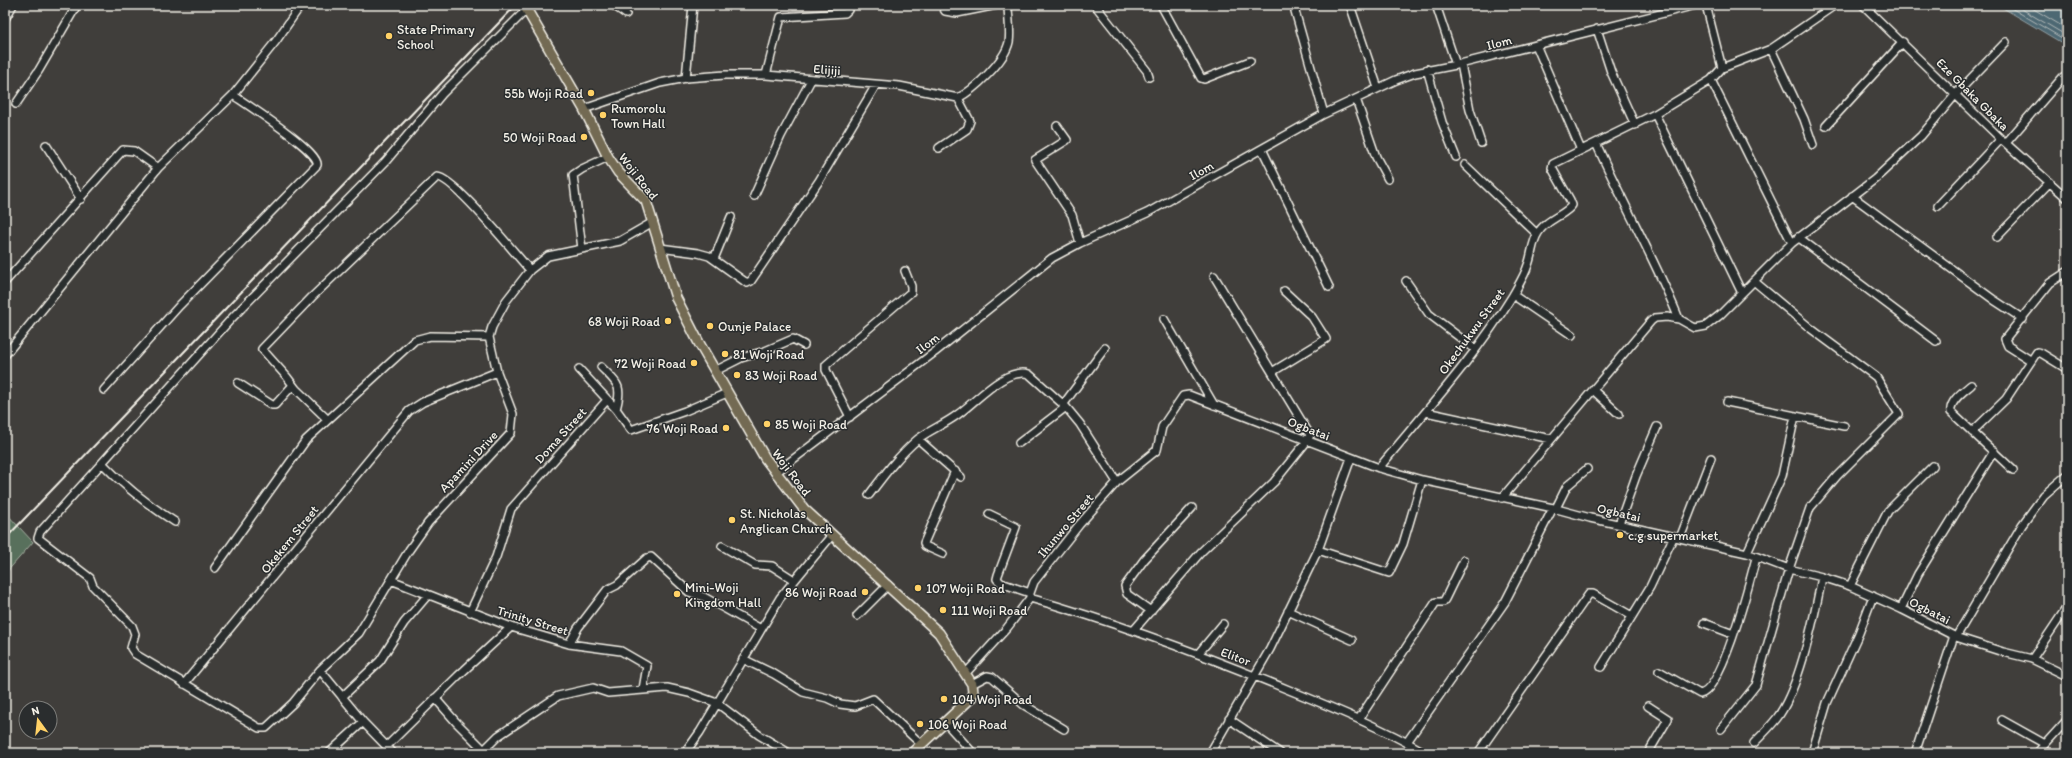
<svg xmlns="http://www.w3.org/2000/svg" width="2072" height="758" viewBox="0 0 2072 758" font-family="Itim,sans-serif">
  <rect width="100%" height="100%" fill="#403e3b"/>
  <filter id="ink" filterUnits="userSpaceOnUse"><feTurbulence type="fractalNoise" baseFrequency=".025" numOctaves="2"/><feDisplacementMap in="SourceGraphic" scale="8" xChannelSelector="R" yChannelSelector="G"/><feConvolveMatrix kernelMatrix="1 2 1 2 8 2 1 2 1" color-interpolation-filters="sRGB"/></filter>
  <g filter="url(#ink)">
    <path fill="#59705c" stroke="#a6b0a2" d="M 5,512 L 33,542 L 5,574 Z"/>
    <path fill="#4e6773" stroke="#909ea2" d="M 1998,5 L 2067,5 L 2067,46 Z"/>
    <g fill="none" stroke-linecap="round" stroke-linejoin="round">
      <path stroke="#b2bab9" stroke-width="1" d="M 2006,5 L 2067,41
        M 2015,5 L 2067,36
        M 2027,5 L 2067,29"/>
      <g stroke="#f4f1e8" stroke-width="10">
        <path id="minor" d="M 613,5 L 626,14
          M 942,5 L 945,11 L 957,13 L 997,5
          M 1095,5 L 1147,71 L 1149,77
          M 1161,5 L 1201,78 L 1204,79 L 1250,61
          M 1350,5 L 1378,88
          M 1436,5 L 1456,65
          M 1706,5 L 1722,68
          M 1863,5 L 2001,139 L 2067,198
          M 527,9 L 442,94 L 386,161 L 232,318 L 40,532 L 38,538 L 90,578 L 93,586 L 132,626 L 135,634 L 131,648 L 135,654 L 259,728 L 266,728 L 293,703 L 320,670 L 359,633 L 409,550 L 428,523 L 511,433 L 513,414 L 497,372 L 489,337 L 492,327 L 506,301 L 530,270 L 548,256 L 620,241 L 653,222
          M 1295,11 L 1324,114
          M 5,19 L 13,5
          M 1597,29 L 1611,72 L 1635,125
          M 1536,45 L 1581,150
          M 1771,49 L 1804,119 L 1813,145
          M 1461,64 L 1470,110 L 1481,143
          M 1427,69 L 1442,122 L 1456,157
          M 766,75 L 781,17 L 845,13 L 848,10 L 846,5
          M 686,78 L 693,5
          M 1711,80 L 1792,243
          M 1356,99 L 1376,157 L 1388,179
          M 16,104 L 39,70 L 77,5
          M 584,109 L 660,83 L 686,78 L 725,75 L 766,75 L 899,86 L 958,98 C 974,90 1005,61 1009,42 C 1011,31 1008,17 1008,5
          M 1655,114 L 1741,291
          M 1057,126 L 1067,140 L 1035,160 L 1072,215 L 1080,243
          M 1826,126 L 1903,42
          M 1596,143 C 1622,202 1655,259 1679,319
          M 2006,143 L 2063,77
          M 46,145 L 81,199
          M 939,148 L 967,129 L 970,121 L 958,98
          M 1262,149 L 1329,287
          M 1465,165 L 1537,234
          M 754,196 L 781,136 L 811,80
          M 1852,196 L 1994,300 L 2023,319
          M 1938,206 L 2001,139
          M 1798,237 L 1936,341
          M 1997,237 L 2050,182
          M 660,248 L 698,253 L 709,256 L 744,281 L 747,283 L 751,281 L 819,181 L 876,85
          M 582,249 L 573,175 L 582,169 L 608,157
          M 714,259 L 731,217
          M 1406,281 L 1429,314 L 1475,349
          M 5,282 L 123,150 L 134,151 L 158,168
          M 1513,295 L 1572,335
          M 1164,319 L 1214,405
          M 5,355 L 158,168 L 233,95 L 276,41 L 301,5
          M 2030,360 L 2008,346 L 2005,339 L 2050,283 L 2067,272
          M 601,367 C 617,383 623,385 616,409
          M 579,369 L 616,409 L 631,430 L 685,411 L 727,393
          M 715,371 L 741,358 L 765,351 L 793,339 L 804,345
          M 1272,372 L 1326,339 L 1312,317 L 1284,291
          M 238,383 L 272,405 L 275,405 L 293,385
          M 1971,385 C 1964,391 1949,401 1951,412 L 2013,470
          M 104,390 L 179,306 L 317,165 C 321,152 246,104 233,95
          M 1593,390 L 1619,414
          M 1727,402 L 1844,426
          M 1063,405 L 1105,348
          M 1426,412 L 1551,439
          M 850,417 L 826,370 L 826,365 L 911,292 L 911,286 L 905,271
          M 327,419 L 296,389 L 287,377 L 262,349 L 312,297 L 437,177 C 453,176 516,255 530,270
          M 1972,432 L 2006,399 L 2037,352 L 2041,353 L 2067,369
          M 918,439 L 961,477
          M 1019,443 L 1066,407
          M 102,463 C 125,487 148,505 175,522
          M 1379,468 C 1425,412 1475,357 1513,295 C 1518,286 1525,275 1528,265 C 1532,255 1532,242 1538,233 C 1545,220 1567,214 1572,205 L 1570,200 L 1552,168 L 1553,164 L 1655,114 L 1711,80 L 1722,68 L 1771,49 L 1835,5
          M 775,473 L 935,352 L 1052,258 L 1080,243 L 1147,213 L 1324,114 L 1396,80 L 1415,73 L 1456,65 L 1696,5
          M 869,495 C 884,475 899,455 918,439 C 930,430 945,424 957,415 C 976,402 1005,367 1029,374 L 1066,407 L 1080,424 L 1117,482
          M 1502,498 L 1651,321 L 1655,318 L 1667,317 L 1679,319 L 1695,328 L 1706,326 L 1720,315 L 1792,243 L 1875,179 L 1921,136 L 1956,94 L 2006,42
          M 1556,508 L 1567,486 L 1587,469
          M 989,514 L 1016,527 L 998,575 L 997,579 L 1001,583 L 1030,593
          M 1619,524 L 1636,476 L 1657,427
          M 1680,538 L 1711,458
          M 722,546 L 755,565 L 772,566 L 794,580
          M 1318,550 L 1389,573 L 1403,544 L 1422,480
          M 1747,553 L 1782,476 L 1795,416
          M 943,554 L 925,546 L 924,543 L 955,471
          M 215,568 L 306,440 L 415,340 L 430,336 L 489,337
          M 391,580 L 511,627 L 569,644 L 621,651 L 647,666 L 643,689
          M 1850,586 L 1888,511 L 1933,466
          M 1030,598 C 1118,623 1204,655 1289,690 C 1336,709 1382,728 1426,753
          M 1901,609 L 1918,574 L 1994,451
          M 1151,611 L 1127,594 L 1125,586 L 1144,560 L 1192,508
          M 1288,611 L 1352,640
          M 470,612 L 496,557 L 511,509 L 607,400
          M 857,616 L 888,585
          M 1704,623 L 1733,634
          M 1134,630 L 1201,552 L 1274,482 L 1307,441 L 1310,435 L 1214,276
          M 1956,637 L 2022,525 L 2044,495 L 2067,475
          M 569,644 L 578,628 L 607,590 L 617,585 L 647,558 L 651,557 L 689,592 L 704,597 L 761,629
          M 1198,654 L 1223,624
          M 743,659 L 774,674 L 803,692 L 827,698 L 840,704 L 855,706 L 873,699 L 921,744
          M 2032,659 L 2067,607
          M 1601,667 L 1650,587 L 1673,538
          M 320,670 L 363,722 L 393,753
          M 1659,671 L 1700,694 C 1722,691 1750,580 1756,558
          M 966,673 L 1007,628 L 1030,598 L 1030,593 L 1034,582 L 1079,525 L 1117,482 L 1157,450 L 1162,427 L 1183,396 L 1189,395 L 1379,468 L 1422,480 L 1553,508 L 1590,518 L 1747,553 L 1789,569 L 1822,577 L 1850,586 L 1901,609 L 1956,637 L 2003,652 L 2032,659 L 2067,676
          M 184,684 L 409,411 L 423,402 L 497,372
          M 972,684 L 987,676 L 992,677 L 1024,705 L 1064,729
          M 342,697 L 380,661 L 404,623 L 427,596
          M 435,698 L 456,722 L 484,750
          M 1648,706 L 1668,719 L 1648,753
          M 1229,719 L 1280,753
          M 1359,719 L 1436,602 L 1443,602 L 1445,599 L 1464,560
          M 2002,720 L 2045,744
          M 945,722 L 973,753
          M 1721,729 L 1756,685 L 1789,569 L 1810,508 L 1837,476 L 1899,414 L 1876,377 L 1810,328 L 1755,282
          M 1407,742 L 1505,602 L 1553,508
          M 1754,743 C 1762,735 1770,727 1777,718 C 1799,689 1815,614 1822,577
          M 387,746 L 458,676 L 511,627
          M 329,753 L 363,722
          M 481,753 L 498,736 L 558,696 L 593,688 L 608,693 L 667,688 L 689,693 L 717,703 L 759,735 L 789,753
          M 685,753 L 700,732 L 780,598 L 832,535
          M 1210,753 L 1270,649 L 1318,550 L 1351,458
          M 1478,753 L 1589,594 L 1593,594 L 1632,616
          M 1812,753 L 1827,703 L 1859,633 L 1873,596
          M 1915,753 L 1954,636
          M 2037,753 L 2067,720"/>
      </g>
      <g stroke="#f4f1e8" stroke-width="12">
        <path id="major" d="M 524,5 L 584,109 L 608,157 L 618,172 L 646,201 L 676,298 L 699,343 L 765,458 L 804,509 L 939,633 L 972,684 L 973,692 L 971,698 L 912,753"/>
      </g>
      <use href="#minor" stroke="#2a2d2e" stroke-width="7"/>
      <use href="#major" stroke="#736b52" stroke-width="9"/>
      <path stroke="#f4f1e8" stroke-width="2" d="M 5,539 L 516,5"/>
    </g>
  </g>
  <g fill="#ffd166" stroke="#2a2d2e" stroke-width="1.5">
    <circle cx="389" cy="36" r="4"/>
    <circle cx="591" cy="93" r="4"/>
    <circle cx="603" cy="115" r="4"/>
    <circle cx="584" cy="137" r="4"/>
    <circle cx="668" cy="321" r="4"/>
    <circle cx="710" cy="326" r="4"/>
    <circle cx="725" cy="354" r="4"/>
    <circle cx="694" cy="363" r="4"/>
    <circle cx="737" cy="375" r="4"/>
    <circle cx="767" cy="424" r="4"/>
    <circle cx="726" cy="428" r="4"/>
    <circle cx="732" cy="520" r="4"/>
    <circle cx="1620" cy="535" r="4"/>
    <circle cx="918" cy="588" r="4"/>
    <circle cx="865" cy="592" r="4"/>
    <circle cx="677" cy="594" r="4"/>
    <circle cx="943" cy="610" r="4"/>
    <circle cx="944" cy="699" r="4"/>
    <circle cx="920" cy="724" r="4"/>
  </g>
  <g text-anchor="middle" stroke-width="3" stroke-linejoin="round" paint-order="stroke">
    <g font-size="13" fill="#f4f1e8" stroke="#2a2d2e" text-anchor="start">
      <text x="397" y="34">State Primary<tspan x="397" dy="15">School</tspan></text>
      <text x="583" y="98" text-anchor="end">55b Woji Road</text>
      <text x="611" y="113">Rumorolu<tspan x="611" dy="15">Town Hall</tspan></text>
      <text x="576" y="142" text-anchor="end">50 Woji Road</text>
      <text x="660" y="326" text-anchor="end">68 Woji Road</text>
      <text x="718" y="331">Ounje Palace</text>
      <text x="733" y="359">81 Woji Road</text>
      <text x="686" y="368" text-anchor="end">72 Woji Road</text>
      <text x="745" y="380">83 Woji Road</text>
      <text x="775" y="429">85 Woji Road</text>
      <text x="718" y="433" text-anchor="end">76 Woji Road</text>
      <text x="740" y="518">St. Nicholas<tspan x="740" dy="15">Anglican Church</tspan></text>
      <text x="1628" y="540">c.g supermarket</text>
      <text x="685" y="592">Mini-Woji<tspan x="685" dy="15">Kingdom Hall</tspan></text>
      <text x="926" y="593">107 Woji Road</text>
      <text x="857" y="597" text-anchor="end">86 Woji Road</text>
      <text x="951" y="615">111 Woji Road</text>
      <text x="952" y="704">104 Woji Road</text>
      <text x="928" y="729">106 Woji Road</text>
    </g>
    <g font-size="13" fill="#f4f1e8" stroke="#2a2d2e">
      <text transform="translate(1499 42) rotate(-14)" y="5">Ilom</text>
      <text transform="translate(827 69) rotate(4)" y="5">Elijiji</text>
      <text transform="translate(1973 94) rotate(45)" y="5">Eze Gbaka Gbaka</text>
      <text transform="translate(1201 170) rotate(-29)" y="5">Ilom</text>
      <text transform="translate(639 176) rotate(52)" y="5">Woji Road</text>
      <text transform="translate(1471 331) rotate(-54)" y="5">Okechukwu Street</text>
      <text transform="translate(927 343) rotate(-38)" y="5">Ilom</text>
      <text transform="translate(1309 428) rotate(21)" y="5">Ogbatai</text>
      <text transform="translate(560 435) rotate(-48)" y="5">Doma Street</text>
      <text transform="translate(468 461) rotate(-47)" y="5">Apamini Drive</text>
      <text transform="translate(792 472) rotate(53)" y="5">Woji Road</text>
      <text transform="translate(1619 512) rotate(13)" y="5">Ogbatai</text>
      <text transform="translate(1065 525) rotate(-50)" y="5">Ihunwo Street</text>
      <text transform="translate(289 539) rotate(-51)" y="5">Okekem Street</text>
      <text transform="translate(1930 610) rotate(27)" y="5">Ogbatai</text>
      <text transform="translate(533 620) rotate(17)" y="5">Trinity Street</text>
      <text transform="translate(1236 656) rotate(21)" y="5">Elitor</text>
    </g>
  </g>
  <rect width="2072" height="758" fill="none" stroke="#2a2d2e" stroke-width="20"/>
  <rect x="10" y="10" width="2052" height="738" fill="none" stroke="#f4f1e8" stroke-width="1.5" filter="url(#ink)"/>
  <g transform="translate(38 720) rotate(345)"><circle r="19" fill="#2a2d2e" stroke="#7b7b78"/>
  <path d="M0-3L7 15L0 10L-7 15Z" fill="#ffd166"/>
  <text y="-6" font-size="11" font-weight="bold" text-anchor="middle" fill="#f4f1e8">N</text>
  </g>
</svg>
